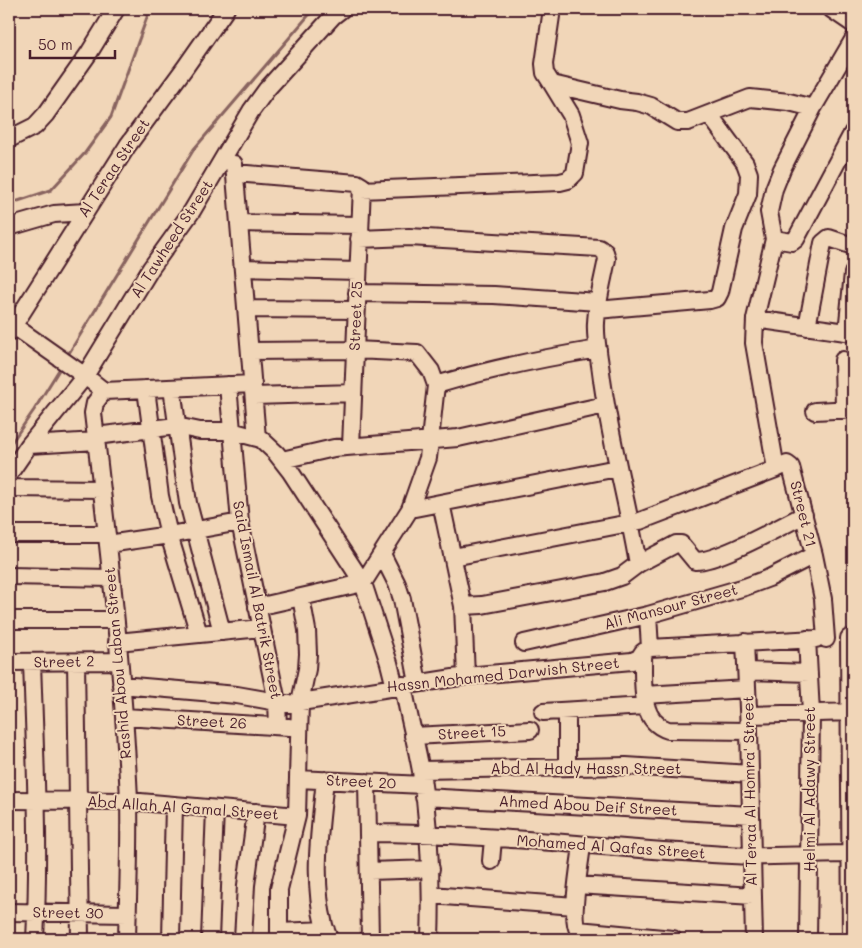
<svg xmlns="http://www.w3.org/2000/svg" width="862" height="948" viewBox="0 0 862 948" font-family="Mali,sans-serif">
  <rect width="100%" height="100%" fill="#f1d6b8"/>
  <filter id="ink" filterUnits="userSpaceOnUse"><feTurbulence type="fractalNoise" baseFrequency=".02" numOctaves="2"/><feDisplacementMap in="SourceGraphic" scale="10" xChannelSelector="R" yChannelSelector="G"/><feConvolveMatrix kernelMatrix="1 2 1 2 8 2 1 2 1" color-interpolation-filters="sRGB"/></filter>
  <g filter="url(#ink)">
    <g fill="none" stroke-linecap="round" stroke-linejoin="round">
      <path stroke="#88635f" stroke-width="3" d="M 9,204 L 51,190 L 85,153 L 111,117 L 150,9
        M 66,358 L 194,149 L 314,9
        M 9,446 L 34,410 L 62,365"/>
      <g stroke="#4a1f2b" stroke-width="20">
        <path id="minor" d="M 831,9 L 853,24
          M 552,84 L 545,73 L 544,64 L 552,9
          M 9,139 L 35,126 L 46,114 L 89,53 L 116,9
          M 234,164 L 257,438
          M 235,173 L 357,183 L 362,186 L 351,446
          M 361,190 L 560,182 L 568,180 L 575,173 L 580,143 L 571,115 L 552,84 L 620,100 L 637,102 L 651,106 L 677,122 L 688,122 L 750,98 L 789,102 L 813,108
          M 239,223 L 360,225
          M 9,227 L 54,214 L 85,212
          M 359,239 L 409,237 L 599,248 L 605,252 L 607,259 C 603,280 597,301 596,323 C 595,339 599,356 601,372 C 609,437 627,499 638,564
          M 774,239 L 792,242 L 796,239 L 853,132
          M 243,268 L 358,271
          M 357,293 L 494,295 L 598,302
          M 246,309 L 356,310
          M 597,310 L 710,300 L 717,298 L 720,292 L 734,229 L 748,194 L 749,174 L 745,163 L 709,114
          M 755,319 L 853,333
          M 14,326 L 85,376 L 104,391 L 253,384
          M 807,327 L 823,243 L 829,238 L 853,246
          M 847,332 L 853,273
          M 9,333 L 128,145 L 184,69 L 226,9
          M 250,351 L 355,350 L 417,353 L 431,371 L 436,385 L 428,458 L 410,509 L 363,583 L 257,607
          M 843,360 L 844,410
          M 228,385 L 240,522 L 277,702 L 278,726
          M 436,385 C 490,369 543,358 598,349
          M 172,388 L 188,503 L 222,632
          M 146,389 L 160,496 L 169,535 L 199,634
          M 104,391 L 95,403 L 93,413 C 108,541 123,670 129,799 C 130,845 128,893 127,939
          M 254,396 L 353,393
          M 815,411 L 853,409
          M 96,436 L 176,426 L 200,431 L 231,431 L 261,439 L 276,453 L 290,471 L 363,583 L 389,663 L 395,687
          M 29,445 L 97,441
          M 282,460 L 334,448 L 458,438 L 605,405
          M 9,474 L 29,445 L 85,376 L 151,268 L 192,211 L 251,111 L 267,89 L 333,16 L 342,9
          M 9,488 L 102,489
          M 441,503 L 463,606 L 482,605 L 605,582 L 622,576 L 638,564 L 676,544 L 681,544 L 695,561 C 718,562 781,526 804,515
          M 410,509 L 617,468
          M 9,534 L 107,534
          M 108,544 L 169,535 L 240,522
          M 382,554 L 397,584 L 402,599 L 418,683
          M 453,557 L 640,521 L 776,469
          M 9,576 L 111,578
          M 463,606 L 466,676
          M 648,615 L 650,648
          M 9,620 L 115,620
          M 849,638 L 851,939
          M 807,639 L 811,713 L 808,939
          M 826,639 L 823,599 L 814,555 L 791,467 L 787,464 L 776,469 L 754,343 L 755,319 L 774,239 L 769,212 L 774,189 L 782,169 L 813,108 L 853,40
          M 117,642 L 261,628
          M 745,642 L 749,731 L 754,939
          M 524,643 L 648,615 L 745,587 L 769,578 L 814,555
          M 643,652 L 650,648 L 816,639
          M 643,652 C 644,677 637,721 668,730 L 749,731
          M 9,662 L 119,661
          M 32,662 C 35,754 40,847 35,939
          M 76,662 L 80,939
          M 747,671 L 809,673
          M 121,685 L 237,695 L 288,704 L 466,676 L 632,661 L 639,658 L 643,652
          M 403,685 C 408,714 416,743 421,771 C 430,827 432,883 430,939
          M 644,695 L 747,689
          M 567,711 L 567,767
          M 543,712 L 646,706
          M 749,715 L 853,712
          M 124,717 L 289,727
          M 413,736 L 530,730
          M 421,770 L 626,766 L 750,774
          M 298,779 L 423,785
          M 325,780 C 320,828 312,878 324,925 C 325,930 328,934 329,939
          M 367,782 L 370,939
          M 424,797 L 751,815
          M 9,800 L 129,801 L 297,816
          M 368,833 C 496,833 623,851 751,856 C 785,857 819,854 853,854
          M 582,846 C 580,862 570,920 578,930 L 673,939
          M 491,861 L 493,839
          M 369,871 L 431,869
          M 577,885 L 753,896
          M 431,895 L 575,906
          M 9,912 L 127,914
          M 279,932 L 326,930
          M 171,939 L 174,805
          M 210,939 L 215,809
          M 243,939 L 246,885 L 256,812
          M 279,939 L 279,889 L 297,816 L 300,702 L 307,669 L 308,654 L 307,630 L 301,597"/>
      </g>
      <use href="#minor" stroke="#f1d6b8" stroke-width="16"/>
    </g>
  </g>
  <g text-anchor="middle" stroke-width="4" stroke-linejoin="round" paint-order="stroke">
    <g font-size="15" fill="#4a1f2b" stroke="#f1d6b8">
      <text transform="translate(114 168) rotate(-56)" y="5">Al Teraa Street</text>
      <text transform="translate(172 239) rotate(-57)" y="5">Al Tawheed Street</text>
      <text transform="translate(356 316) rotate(-88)" y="5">Street 25</text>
      <text transform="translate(803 514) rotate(76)" y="5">Street 21</text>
      <text transform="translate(257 600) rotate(79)" y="5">Said Ismail Al Batrik Street</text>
      <text transform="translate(671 607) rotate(-15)" y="5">Ali Mansour Street</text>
      <text transform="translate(64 662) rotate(-1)" y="5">Street 2</text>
      <text transform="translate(118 663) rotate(-95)" y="5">Rashid Abou Laban Street</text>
      <text transform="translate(503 675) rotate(-6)" y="5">Hassn Mohamed Darwish Street</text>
      <text transform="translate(212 722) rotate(3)" y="5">Street 26</text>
      <text transform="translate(472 733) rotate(-3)" y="5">Street 15</text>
      <text x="586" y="774">Abd Al Hady Hassn Street</text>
      <text transform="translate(361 782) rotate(3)" y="5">Street 20</text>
      <text transform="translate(810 789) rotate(-90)" y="5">Helmi Al Adawy Street</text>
      <text transform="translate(750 791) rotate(-91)" y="5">Al Teraa Al Homra' Street</text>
      <text transform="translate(588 806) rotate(3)" y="5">Ahmed Abou Deif Street</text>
      <text transform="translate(183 808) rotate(4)" y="5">Abd Allah Al Gamal Street</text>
      <text transform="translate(611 847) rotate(4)" y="5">Mohamed Al Qafas Street</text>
      <text transform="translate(68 913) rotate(1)" y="5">Street 30</text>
    </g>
  </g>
  <rect width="862" height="948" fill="none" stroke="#f1d6b8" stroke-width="30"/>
  <rect x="15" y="15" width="832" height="918" fill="none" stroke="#4a1f2b" stroke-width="2" filter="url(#ink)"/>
  <path d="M30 50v8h85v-8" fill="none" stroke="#4a1f2b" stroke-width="2.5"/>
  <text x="38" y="50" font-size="15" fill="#4a1f2b" stroke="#f1d6b8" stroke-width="4" paint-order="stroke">50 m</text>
</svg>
